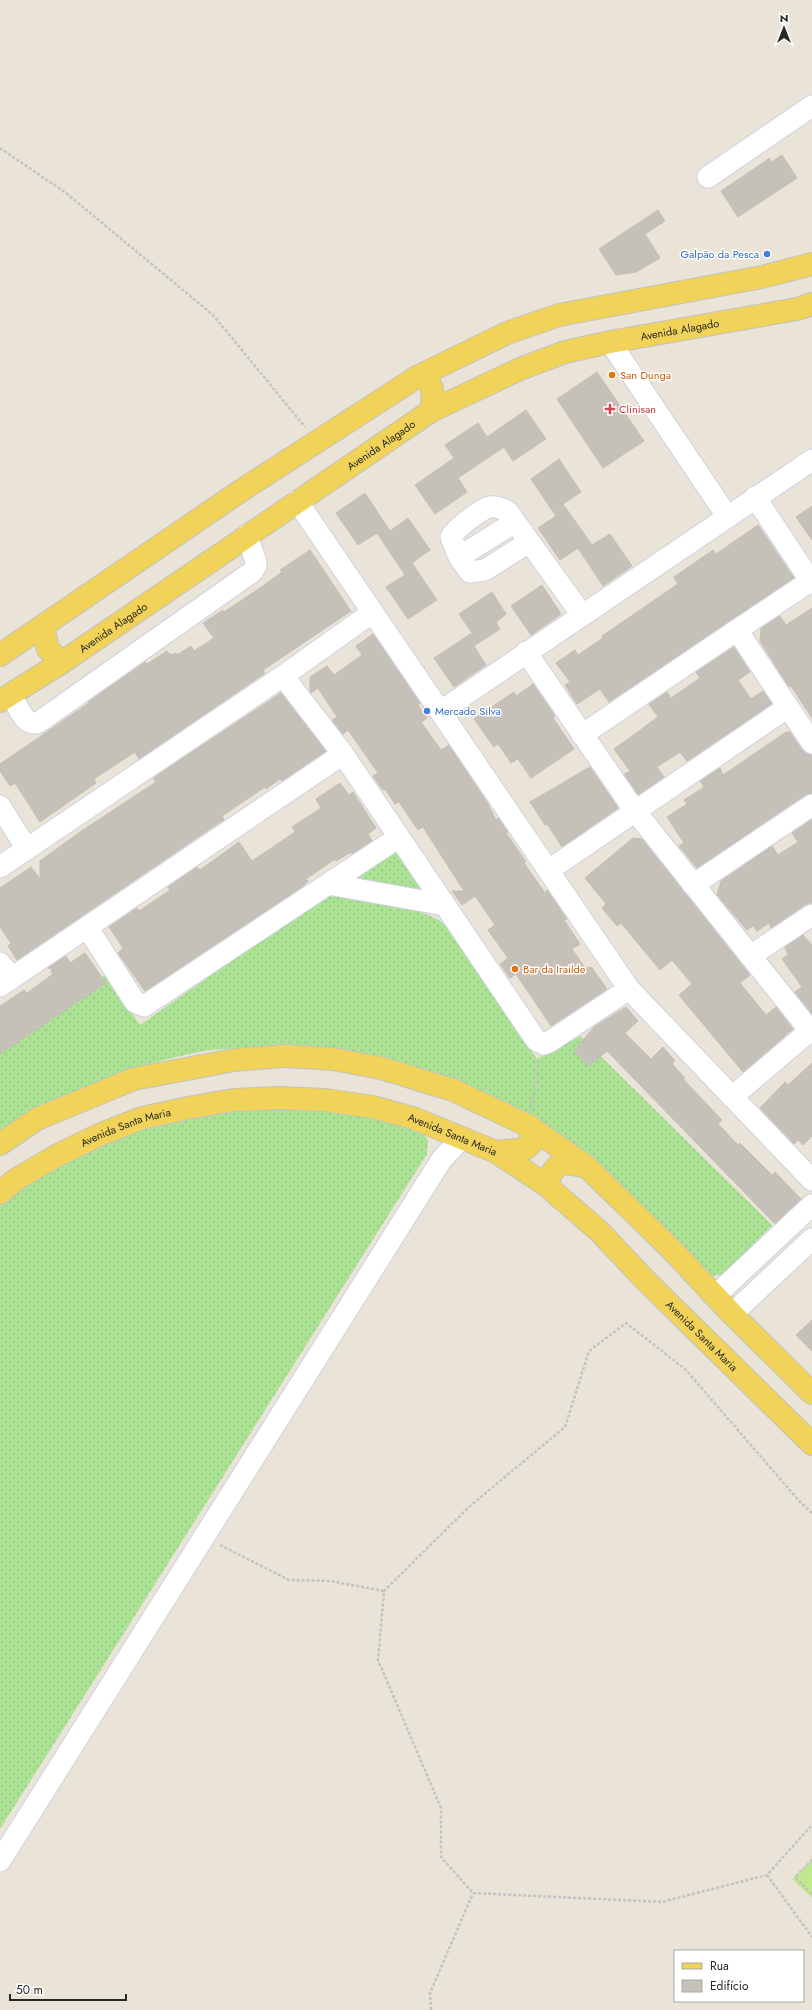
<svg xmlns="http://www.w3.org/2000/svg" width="812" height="2010" viewBox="0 0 812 2010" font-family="Jost,sans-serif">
  <defs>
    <pattern id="grass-dots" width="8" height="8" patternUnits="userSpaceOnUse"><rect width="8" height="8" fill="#abe294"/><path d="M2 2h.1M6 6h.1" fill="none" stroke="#93c280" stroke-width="1.8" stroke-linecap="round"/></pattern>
  </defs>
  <rect width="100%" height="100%" fill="#eae3d8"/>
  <path fill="url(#grass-dots)" d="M 394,852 L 399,853 L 421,886 L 420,890 L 355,879 L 355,873 Z
    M 336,896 C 372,902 417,904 446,925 L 537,1059 L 580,1036 L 772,1225 L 723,1274 L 713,1276 L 706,1272 C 668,1232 630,1189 586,1155 C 487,1080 363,1036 239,1048 C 226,1049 212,1049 199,1052 C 164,1059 128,1069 96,1083 C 63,1097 31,1115 0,1133 L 0,1046 L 105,975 L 140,1025 L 319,900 L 327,897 Z
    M 323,1105 L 422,1131 L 428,1141 L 427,1154 L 0,1829 L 0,1205 L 18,1189 L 101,1141 L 189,1113 Z"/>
  <path fill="#c0e98f" d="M 812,1859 L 812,1898 L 792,1879 Z"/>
  <path fill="#c5c0b8" stroke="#c5bfb3" d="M 782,155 L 797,178 L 738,217 L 721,191 L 770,158 L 770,163 Z
    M 658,210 L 665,221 L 645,234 L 660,258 L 636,272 L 616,275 L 599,249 Z
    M 597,372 L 644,441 L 603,468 L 557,399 Z
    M 526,410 L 546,439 L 513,461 L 504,447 L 458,478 L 467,492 L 435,514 L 415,485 L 454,458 L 445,445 L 478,423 L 487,437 Z
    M 559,459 L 581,492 L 563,504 L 592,545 L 610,534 L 632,566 L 603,586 L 578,548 L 560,560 L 538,528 L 556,516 L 531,479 Z
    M 365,493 L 390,531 L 408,518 L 430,550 L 412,563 L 437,600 L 408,619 L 386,587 L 405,575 L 377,533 L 358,545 L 336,513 Z
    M 812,506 L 812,540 L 796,517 Z
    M 758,525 L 794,578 L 609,702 L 600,689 L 577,704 L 565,685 L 570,682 L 556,663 L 575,650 L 578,655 L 603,638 L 602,636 L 678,584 L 674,577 L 713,550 L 716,554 Z
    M 310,550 L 351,611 L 263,670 L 265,673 L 139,759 L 135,752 L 94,779 L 96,783 L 40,822 L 15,783 L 10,786 L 0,771 L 0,764 L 89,703 L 88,702 L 145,662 L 147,664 L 167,651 L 170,655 L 176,653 L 177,655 L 191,646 L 194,651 L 214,638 L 203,623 L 223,610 L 224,612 L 263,586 L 282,572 L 280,570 Z
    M 542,585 L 561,614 L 531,635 L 511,606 Z
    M 492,592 L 506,614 L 496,622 L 500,629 L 474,646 L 486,665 L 454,687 L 434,658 L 472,633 L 459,614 Z
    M 812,608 L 812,718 L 791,686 L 789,687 L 760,641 L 761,628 L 780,616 L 786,625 Z
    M 373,634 L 420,703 L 418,705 L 427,718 L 421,722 L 441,750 L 449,745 L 488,804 L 496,820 L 498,818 L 508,832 L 506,833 L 526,862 L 524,863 L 545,893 L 547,890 L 567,919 L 564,920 L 580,944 L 572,949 L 586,969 L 589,967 L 592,968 L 607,989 L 551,1026 L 516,974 L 510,978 L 500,964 L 508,958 L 488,930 L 495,925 L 475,896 L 462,905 L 452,891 L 464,891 L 423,827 L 418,830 L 399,802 L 395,804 L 385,789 L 383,790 L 373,776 L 378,773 L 348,730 L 343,734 L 332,720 L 337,717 L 318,688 L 311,693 L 310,691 L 310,677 L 327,666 L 334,675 L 362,655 L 356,646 Z
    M 734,647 L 750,672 L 738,680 L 751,699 L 763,691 L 772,704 L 687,761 L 680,752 L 657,767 L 664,777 L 638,795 L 624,774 L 630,771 L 614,749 L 658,717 L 649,704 L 667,692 L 671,698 L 700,678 L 696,672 Z
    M 533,684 L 555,716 L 553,718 L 574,749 L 531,778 L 518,759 L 511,763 L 498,744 L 494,747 L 474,719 L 514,692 L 516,696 Z
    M 281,693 L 326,751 L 282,781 L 280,779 L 266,789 L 265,787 L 222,816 L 224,820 L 220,822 L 17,960 L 8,946 L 11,943 L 0,927 L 0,888 L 31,867 L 40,879 L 40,861 L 80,832 L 156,782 L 153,778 Z
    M 786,732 L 790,732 L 802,750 L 812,755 L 812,793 L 805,795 L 697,868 L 679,846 L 684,843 L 667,817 L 687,804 L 684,800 L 704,787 L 700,781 L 720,768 L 723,775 Z
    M 590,767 L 618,808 L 562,847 L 547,824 L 545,825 L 530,802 Z
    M 340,783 L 349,795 L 353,792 L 376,828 L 368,834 L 372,841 L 352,854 L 351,852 L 336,861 L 335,859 L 306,879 L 308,881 L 302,887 L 145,991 L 118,953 L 123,948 L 109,927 L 137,908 L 139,911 L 170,890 L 168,887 L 197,867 L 200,870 L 239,842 L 252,861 L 295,832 L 292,827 L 321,808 L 316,799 Z
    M 812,819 L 812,903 L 805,905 L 771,928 L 769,923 L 757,931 L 753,926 L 747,930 L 717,895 L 721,881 L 772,846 L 778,855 L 798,842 L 792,833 Z
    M 633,838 L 642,839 L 750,975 L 740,983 L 766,1015 L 776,1007 L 793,1029 L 743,1072 L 679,995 L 692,984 L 672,960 L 660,970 L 621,923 L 617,926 L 602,908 L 606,904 L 585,878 Z
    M 803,935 L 812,945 L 812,1014 L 795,992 L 802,987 L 782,959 L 788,955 L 785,947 Z
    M 85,953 L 106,983 L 0,1054 L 0,1006 L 24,990 L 27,993 L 53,974 L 51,971 L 54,970 L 48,968 L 66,956 L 70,963 Z
    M 626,1007 L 638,1021 L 625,1033 L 651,1059 L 663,1047 L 675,1061 L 672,1064 L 685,1078 L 683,1079 L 722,1120 L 718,1124 L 738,1145 L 740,1143 L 772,1175 L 775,1172 L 801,1199 L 775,1224 L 607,1051 L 589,1066 L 574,1051 L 594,1027 Z
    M 812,1063 L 812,1136 L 803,1145 L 798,1140 L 794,1144 L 760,1108 L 785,1082 L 788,1085 Z
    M 812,1320 L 812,1351 L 796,1335 Z"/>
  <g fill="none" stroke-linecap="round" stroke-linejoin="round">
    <g stroke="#ced1e1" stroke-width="23">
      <path id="minor" d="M 708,177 L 812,106
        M 610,342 L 727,516
        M 755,497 L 812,583
        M 297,501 L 629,989 L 812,1180
        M 529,542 L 485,570 L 470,572 L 459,557 L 451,537 C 455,529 481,509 490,507 C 497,506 503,509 508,512 L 582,615
        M 459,557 L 515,522
        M 373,612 L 283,676 L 343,754 L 536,1040 L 544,1044 L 549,1042 L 629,989
        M 737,630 L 812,580
        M 526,652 L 635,811 L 812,1033
        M 11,694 C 17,704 24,728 39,722 L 252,572 L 256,566 L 256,562 L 247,535
        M 441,711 L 812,460
        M 582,735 L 737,630 L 812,743
        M 0,806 L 27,849
        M 0,867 L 283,676
        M 549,870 L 788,707
        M 328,884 L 445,905
        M 693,885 L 812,805
        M 87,927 L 135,1002 L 144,1006 L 399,837
        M 750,956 L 812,915
        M 0,963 L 12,978
        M 0,986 L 343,754
        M 732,1097 L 812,1029
        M 715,1296 L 812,1205
        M 732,1314 L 812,1239
        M 0,1861 L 442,1159 L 461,1139"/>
    </g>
    <g stroke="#c3c3c3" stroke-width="24">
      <g id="major">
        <path d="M 417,377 C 436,378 433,397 431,411"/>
        <path d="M 43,626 L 48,649 L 61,663"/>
        <path d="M 0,655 L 242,490 L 417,377 L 507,333 L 559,315 L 762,277 L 812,264"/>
        <path id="s1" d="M 0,701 L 61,663 L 431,411 L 520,369 L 565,352 L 610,342 L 797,309 L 812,304"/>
        <path d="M 0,1144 L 37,1119 L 134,1079 L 234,1060 L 285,1056 L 333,1059 L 381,1068 L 453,1090 L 529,1126 L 587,1167 L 673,1251 L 732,1314 L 812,1393"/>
        <path d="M 496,1152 L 525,1149 L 530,1145 L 531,1134 L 529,1126"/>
        <path d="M 546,1185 C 557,1160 561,1161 587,1167"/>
        <path id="s2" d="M 0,1193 L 15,1180 L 56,1156 L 99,1135 L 142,1118 L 188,1108 L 233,1100 L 280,1098 L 325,1100 L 373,1107 L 413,1118 L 496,1152 L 546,1185 L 600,1232 L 647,1282 L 812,1444"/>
      </g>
    </g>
    <path stroke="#c3c3c3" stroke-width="2.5" stroke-dasharray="3 2" stroke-linecap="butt" d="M 0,148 L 66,193 L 213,315 L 305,427
      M 532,1108 L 538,1059
      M 812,1513 L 801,1503 L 685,1369 L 626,1323 L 589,1351 L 565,1427 L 469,1507 L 384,1591 L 378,1660 L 441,1808 L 441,1857 L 473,1893 L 662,1902 L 767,1875 L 812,1825
      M 220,1545 L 289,1580 L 330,1581 L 384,1591
      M 812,1860 L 795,1877 L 812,1894
      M 767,1875 L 812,1937
      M 431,2010 L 430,1993 L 473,1893"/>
    <use href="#minor" stroke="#fff" stroke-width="21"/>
    <use href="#major" stroke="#f0d358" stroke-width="22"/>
  </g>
  <g fill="#3f7fe0" stroke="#fff" stroke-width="1.5">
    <circle cx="767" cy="254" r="4"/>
    <circle cx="427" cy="711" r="4"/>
  </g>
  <g fill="#e8710a" stroke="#fff" stroke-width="1.5">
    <circle cx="612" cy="375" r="4"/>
    <circle cx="515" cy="969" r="4"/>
  </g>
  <path fill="#e0444e" stroke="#fff" stroke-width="1.5" d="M608 403h4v4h4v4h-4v4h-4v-4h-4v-4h4z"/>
  <g text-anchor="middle" stroke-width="3" stroke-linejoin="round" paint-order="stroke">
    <g font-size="11" fill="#366cbe" stroke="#fff" text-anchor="end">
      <text x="759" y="258">Galpão da Pesca</text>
      <text x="435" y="715" text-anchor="start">Mercado Silva</text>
    </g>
    <g font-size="11" fill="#272727" stroke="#fff">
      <text dy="4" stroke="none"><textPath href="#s1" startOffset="783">Avenida Alagado</textPath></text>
      <text dy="4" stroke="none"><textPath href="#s1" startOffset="459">Avenida Alagado</textPath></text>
      <text dy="4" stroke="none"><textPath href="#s1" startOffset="135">Avenida Alagado</textPath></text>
      <text dy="4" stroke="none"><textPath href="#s2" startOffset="143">Avenida Santa Maria</textPath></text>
      <text dy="4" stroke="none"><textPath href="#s2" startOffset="479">Avenida Santa Maria</textPath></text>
      <text dy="4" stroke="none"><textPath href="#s2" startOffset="803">Avenida Santa Maria</textPath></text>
    </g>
    <g font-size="11" fill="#c56008" stroke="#fff" text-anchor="start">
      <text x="620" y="379">San Dunga</text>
      <text x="523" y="973">Bar da Irailde</text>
    </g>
    <g font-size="11" fill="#be3a42" stroke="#fff" text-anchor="start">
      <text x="619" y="413">Clinisan</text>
    </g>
  </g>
  <rect x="674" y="1950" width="130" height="52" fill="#ffffff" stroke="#a9a9a9"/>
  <rect x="682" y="1963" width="20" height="6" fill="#f0d358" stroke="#a9a9a9"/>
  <text x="710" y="1970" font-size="12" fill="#272727">Rua</text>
  <rect x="682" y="1980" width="20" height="12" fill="#c5c0b8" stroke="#a9a9a9"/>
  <text x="710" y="1990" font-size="12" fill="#272727">Edifício</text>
  <g transform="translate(784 28)" stroke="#ffffff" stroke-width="3" paint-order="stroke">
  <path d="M0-3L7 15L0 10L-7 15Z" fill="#272727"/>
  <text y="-6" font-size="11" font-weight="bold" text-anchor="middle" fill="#272727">N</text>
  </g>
  <path d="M10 1994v6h116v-6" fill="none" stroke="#272727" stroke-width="2"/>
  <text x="16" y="1994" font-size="12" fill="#272727" stroke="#ffffff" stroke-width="3" paint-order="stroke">50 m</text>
</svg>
